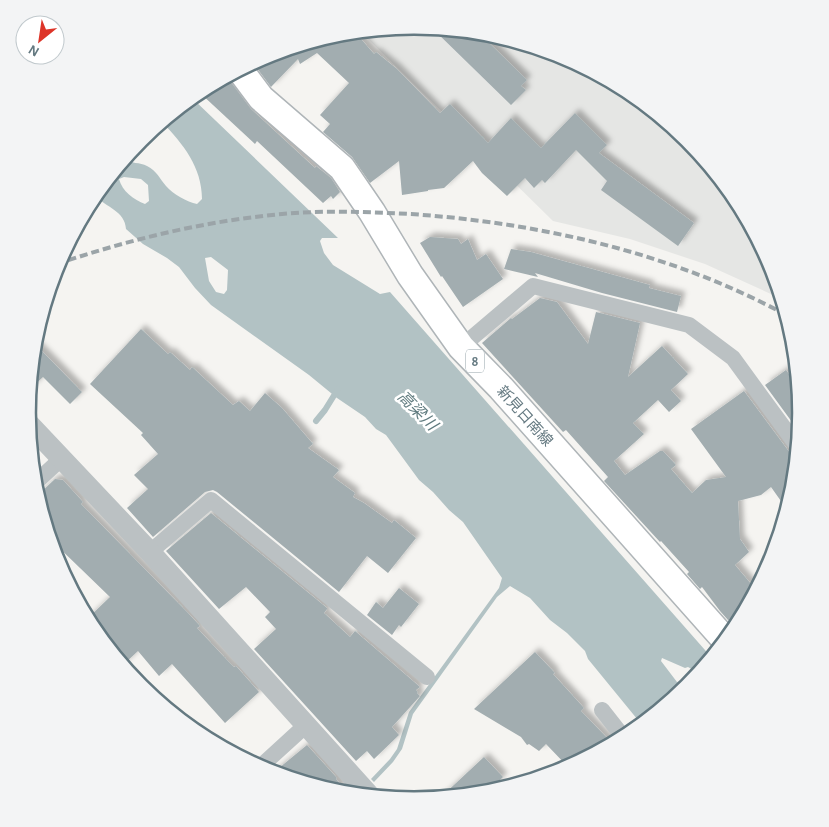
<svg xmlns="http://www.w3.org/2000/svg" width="829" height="827" viewBox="0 0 829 827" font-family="'Alegreya Sans','Noto Sans JP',sans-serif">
  <defs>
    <filter id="shadow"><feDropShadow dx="4.5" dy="-4.5" stdDeviation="2.5" flood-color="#0004"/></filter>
  </defs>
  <rect width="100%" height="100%" fill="#f5f4f1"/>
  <path fill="#e5e6e4" d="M 414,26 L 490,34 L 563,56 L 630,92 L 689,140 L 737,199 L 772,266 L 782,299 L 705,264 L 630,239 L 553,221 L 361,32 Z"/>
  <path fill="#b2c2c4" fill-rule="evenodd" d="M 192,98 L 338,238 L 322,238 L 320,241 L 324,253 L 333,265 L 380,294 L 390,292 L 712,658 L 701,672 L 695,671 L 688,667 L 685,668 L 662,658 L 661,661 L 677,682 L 691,678 L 691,683 L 642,725 L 588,659 L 585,651 L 567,633 L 550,620 L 530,598 L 510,586 L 497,597 L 413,714 L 402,749 L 393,762 L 374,782 L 371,779 L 390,759 L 397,749 L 409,712 L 499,588 L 502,578 L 463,522 L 449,510 L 433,492 L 419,480 L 386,435 L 376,429 L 365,417 L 337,398 L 309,375 L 211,305 L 195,288 L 179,267 L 167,258 L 143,244 L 126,229 C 125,211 106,207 95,196 L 124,159 C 131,164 140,162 147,166 C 157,171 160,179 166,186 C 173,194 187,202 197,204 L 202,199 C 202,167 183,144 162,122 ZM 124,177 L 141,179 L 148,185 L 149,201 L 145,204 C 134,200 122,191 119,179 ZM 211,257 L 228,270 L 227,290 L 224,294 L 216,292 L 209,281 L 205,258 Z"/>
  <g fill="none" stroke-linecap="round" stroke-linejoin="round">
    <path stroke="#b2c2c4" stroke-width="6" d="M 316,421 L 325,410 L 338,389"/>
  </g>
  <path fill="#a2adb0" filter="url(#shadow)" d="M 432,28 L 479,33 L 527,80 L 521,86 L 526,90 L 511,105 Z
    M 355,32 L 374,54 L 376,52 L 397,69 L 440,113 L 450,104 L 488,143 L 511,118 L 541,148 L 575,113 L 607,145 L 599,153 L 694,223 L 678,246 L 601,190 L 607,181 L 576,150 L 545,183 L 542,180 L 534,188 L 525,178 L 507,196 L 482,173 L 473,161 L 444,188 L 428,190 L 428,191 L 402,195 L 399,161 L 370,183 L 352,157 L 323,132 L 330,124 L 320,115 L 349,83 L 317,53 L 300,64 L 298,59 L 271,87 L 253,63 L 267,56 L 339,34 Z
    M 227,77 L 251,109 L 315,168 L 316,166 L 331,178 L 340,192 L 333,199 L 331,196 L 323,203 L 257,141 L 255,144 L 199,92 Z
    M 430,237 L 458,239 L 461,244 L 468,239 L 477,260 L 486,254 L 503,279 L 463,307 L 442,276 L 441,277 L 420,243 Z
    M 511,249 L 531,252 L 650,285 L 649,288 L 681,296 L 677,312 L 602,293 L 535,273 L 538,277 L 504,269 Z
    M 540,298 L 557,302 L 588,344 L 596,312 L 640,323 L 628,377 L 662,346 L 688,374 L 671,390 L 681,401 L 669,412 L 658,400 L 633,423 L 644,434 L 614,461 L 625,475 L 660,451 L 663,451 L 676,465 L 671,469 L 692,493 L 706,480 L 726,477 L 691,429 L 744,391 L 790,453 L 797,457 L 794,489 L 788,511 L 771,487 L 761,495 L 738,501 L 740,539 L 749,552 L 735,565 L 757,591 L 736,629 L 720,611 L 702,587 L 700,589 L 687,574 L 689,572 L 661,541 L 660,542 L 604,481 L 608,477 L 566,430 L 563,432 L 482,343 L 511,318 L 512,319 Z
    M 141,329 L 168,354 L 170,352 L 190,370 L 192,367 L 233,405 L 239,401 L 250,411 L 265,393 L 282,408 L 313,444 L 308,448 L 339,470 L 333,477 L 355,493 L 353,497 L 364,503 L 392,523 L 394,520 L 416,538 L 388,573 L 367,556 L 339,592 L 217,492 L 213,490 L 205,492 L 153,537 L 127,508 L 148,489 L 134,475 L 158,454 L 141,435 L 143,433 L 90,384 Z
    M 34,343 L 82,392 L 70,404 L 43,377 L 30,389 Z
    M 786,370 L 799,388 L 802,414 L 800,433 L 765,385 Z
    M 55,479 L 63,480 L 83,502 L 81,504 L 188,613 L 200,626 L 197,628 L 227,660 L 234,667 L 236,666 L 259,692 L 225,723 L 172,664 L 159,676 L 138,651 L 123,665 L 92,628 L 87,619 L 110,597 L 50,539 L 37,496 Z
    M 211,513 L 327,608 L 327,609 L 324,613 L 350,637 L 355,631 L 420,687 L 416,690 L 418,692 L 417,693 L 420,696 L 392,727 L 399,735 L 374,759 L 367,751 L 356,761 L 254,649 L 276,629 L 265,617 L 270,612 L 246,587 L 219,609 L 166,551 Z
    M 399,588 L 419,604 L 401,627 L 399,625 L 392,635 L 367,615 L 376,602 L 383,608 Z
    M 535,652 L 555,673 L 553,674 L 584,708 L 581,711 L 613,744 L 569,768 L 546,744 L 539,751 L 529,744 L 527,745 L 521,737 L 474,709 Z
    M 307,745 L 337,778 L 336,779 L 342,786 L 338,793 L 273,773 Z
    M 484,757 L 503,777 L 486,794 L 440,798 Z"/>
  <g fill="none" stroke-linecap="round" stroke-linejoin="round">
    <g stroke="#afb5b8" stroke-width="29">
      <path id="primary" d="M 240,70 L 261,98 L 342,168 L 372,212 L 410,275 L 461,347 L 501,388 L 726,641"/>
    </g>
    <path stroke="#bbc1c3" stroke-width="16" d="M 461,347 L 533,286 L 689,325 L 733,358 L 798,447
      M 34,484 L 61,459
      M 150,552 L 211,500 L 427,677
      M 602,710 L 624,738
      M 259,768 L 305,726
      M 348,794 L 360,785"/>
    <path stroke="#bbc1c3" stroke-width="21" d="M 28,423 L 150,552 L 370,796"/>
    <use href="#primary" stroke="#fff" stroke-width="26"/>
    <path stroke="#9ba4a8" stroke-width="4" stroke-dasharray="8 4" stroke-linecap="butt" d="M 57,264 C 131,239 205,221 282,214 C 325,210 368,212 411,214 C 540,223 673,253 788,316"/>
  </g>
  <g text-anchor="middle" stroke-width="5" stroke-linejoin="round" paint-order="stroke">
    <rect fill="#fff" stroke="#92a1a7" stroke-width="1" x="466" y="349.5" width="18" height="23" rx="4"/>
    <g font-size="14" font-weight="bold" fill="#647981">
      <text x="475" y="366">8</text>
    </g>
    <g font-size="15" fill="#647981" stroke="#fff">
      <text transform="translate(525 416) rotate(48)" y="5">新見日南線</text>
    </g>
    <g font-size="16" font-style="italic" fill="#607b7f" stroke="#fff">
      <text transform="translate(418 410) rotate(45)" y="6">高梁川</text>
    </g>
  </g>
  <path d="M0 0H829V827H0ZM36 413a378 378 0 1 1 756 0a378 378 0 1 1-756 0Z" fill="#f3f4f5" fill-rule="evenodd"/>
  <path fill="none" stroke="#647981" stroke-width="2.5" d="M36 413a378 378 0 1 1 756 0a378 378 0 1 1-756 0Z"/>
  <g transform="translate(40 40) rotate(210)"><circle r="24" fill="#ffffff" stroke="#c1c9cd"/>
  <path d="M0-4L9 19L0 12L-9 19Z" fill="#dd3428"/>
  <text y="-8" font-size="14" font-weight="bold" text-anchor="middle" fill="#647981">N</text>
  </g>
</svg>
